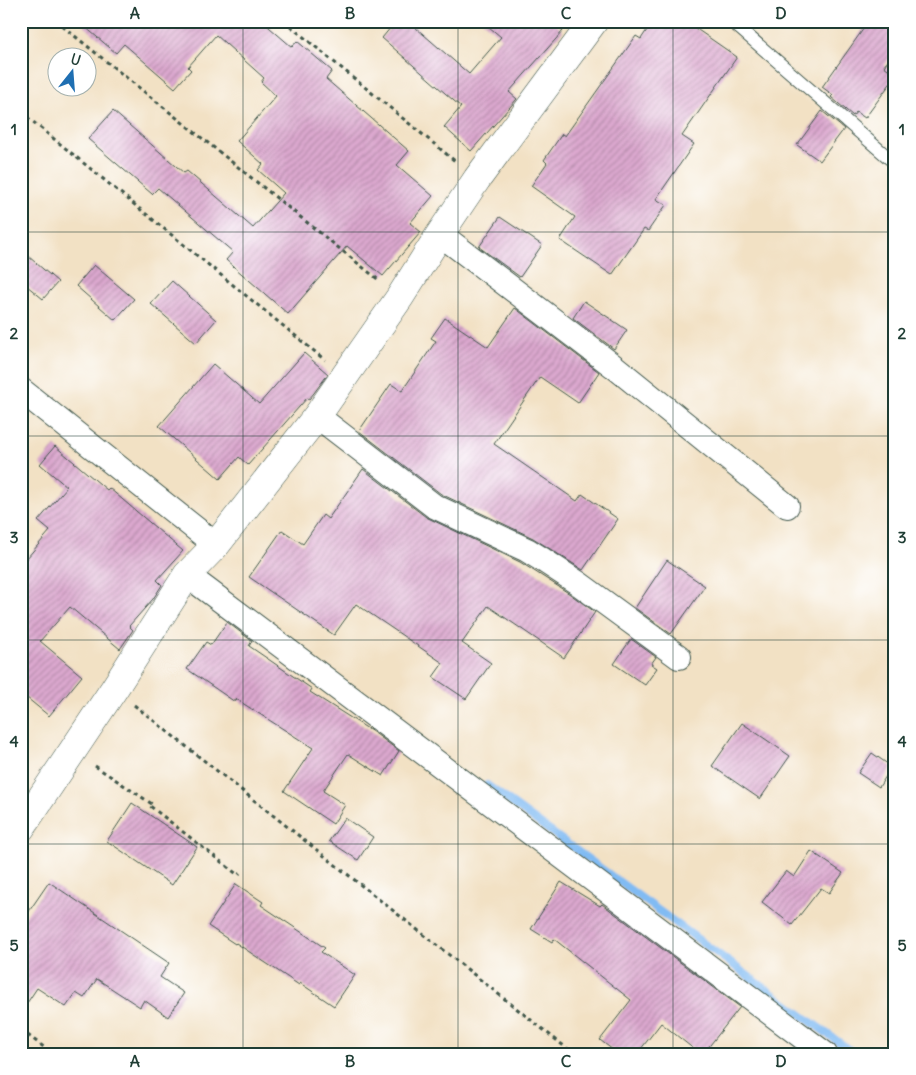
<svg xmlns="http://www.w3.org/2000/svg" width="916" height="1075" viewBox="0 0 916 1075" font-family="Delius,sans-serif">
  <defs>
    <pattern id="building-hatch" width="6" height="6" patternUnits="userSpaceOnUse" patternTransform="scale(1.25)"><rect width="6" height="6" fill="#dca8cf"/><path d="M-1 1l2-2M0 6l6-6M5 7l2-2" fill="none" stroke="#b28aa9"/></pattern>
  </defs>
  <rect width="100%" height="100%" fill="#fff"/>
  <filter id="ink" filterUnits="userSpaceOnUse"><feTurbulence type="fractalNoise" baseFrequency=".02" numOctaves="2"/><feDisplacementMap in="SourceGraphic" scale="10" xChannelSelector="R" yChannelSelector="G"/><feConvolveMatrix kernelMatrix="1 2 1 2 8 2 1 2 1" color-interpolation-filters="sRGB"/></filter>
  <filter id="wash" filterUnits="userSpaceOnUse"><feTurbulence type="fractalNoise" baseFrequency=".0096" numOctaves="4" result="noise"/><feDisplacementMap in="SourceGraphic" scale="20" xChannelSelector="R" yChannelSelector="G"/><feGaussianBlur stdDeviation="1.12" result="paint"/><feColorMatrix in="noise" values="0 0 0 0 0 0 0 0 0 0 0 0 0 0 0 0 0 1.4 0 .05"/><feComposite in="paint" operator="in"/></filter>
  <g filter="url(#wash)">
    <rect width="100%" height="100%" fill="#f2e1c4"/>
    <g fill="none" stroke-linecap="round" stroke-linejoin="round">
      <path stroke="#81bbf3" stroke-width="8" d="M 487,785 L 855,1054"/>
    </g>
    <g id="blocks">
      <path fill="url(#building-hatch)" d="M 78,21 L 262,21 L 292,47 L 297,41 L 332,71 L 326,79 L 409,151 L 397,165 L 433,196 L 410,223 L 421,232 L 383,276 L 347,246 L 288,314 L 226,260 L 233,252 L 158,188 L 152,194 L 88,139 L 113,111 L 184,173 L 187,171 L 253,228 L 284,193 L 258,170 L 263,164 L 237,141 L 276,96 L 261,82 L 264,78 L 216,35 L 188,67 L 191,70 L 175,88 L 124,44 L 116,53 Z
        M 396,21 L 408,21 L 469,74 L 501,37 L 482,21 L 552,21 L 563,31 L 509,92 L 517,99 L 471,151 L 444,127 L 461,107 L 382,38 Z
        M 653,21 L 685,21 L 737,57 L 682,136 L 694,144 L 656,199 L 666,205 L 648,231 L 644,229 L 612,275 L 560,240 L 575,217 L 531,186 L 547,163 L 544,160 L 562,134 L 565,136 L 636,36 L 641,39 Z
        M 869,21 L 895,21 L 895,51 L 884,66 L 895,74 L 895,77 L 865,118 L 856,112 L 853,116 L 831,97 L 833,95 L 822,87 Z
        M 822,111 L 844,129 L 820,161 L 797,145 Z
        M 500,217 L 542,245 L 520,277 L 479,247 Z
        M 21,250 L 58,282 L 43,299 L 21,281 Z
        M 94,265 L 134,299 L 115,320 L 76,286 Z
        M 172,281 L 216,320 L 196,343 L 151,304 Z
        M 584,301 L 627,330 L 614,349 L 573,318 Z
        M 515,308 L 599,372 L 578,403 L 540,377 L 494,444 L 577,501 L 582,494 L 618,519 L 583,570 L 533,538 L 441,494 L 359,431 L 391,384 L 402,391 L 436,341 L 431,338 L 445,318 L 488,347 Z
        M 304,353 L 328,374 L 314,393 L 309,399 L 307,398 L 248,465 L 239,457 L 220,479 L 159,426 L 213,364 L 259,404 Z
        M 55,446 L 107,490 L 109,488 L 183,551 L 157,580 L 162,585 L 153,599 L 129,626 L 133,630 L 120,649 L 70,607 L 40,641 L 82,676 L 49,716 L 21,693 L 21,565 L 50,531 L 38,521 L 67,487 L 40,464 Z
        M 363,469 L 426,517 L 520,562 L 570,594 L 595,612 L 564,658 L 488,606 L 462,643 L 491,663 L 466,699 L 433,677 L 443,663 L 356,604 L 334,635 L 249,577 L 282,530 L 303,544 L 323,515 L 328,519 Z
        M 667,560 L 705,586 L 671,634 L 635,608 Z
        M 227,622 L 252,641 L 249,646 L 312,689 L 310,692 L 376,734 L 399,751 L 383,776 L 348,754 L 323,791 L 345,805 L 333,824 L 284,791 L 313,748 L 236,699 L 235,702 L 187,669 L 206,642 L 211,645 Z
        M 631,639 L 656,657 L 651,664 L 657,668 L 645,685 L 614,664 Z
        M 742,723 L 790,756 L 760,799 L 712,766 Z
        M 872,753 L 892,767 L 879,787 L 858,773 Z
        M 132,803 L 197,847 L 172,885 L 107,841 Z
        M 345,818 L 373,837 L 358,860 L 329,841 Z
        M 811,851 L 843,873 L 829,893 L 821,888 L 792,925 L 762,902 L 786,871 L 794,877 Z
        M 49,882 L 169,963 L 160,977 L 184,993 L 168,1017 L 144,1000 L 140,1007 L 97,979 L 84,998 L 76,993 L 66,1007 L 37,988 L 21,1012 L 21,923 Z
        M 561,882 L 600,906 L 602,904 L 740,1007 L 703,1054 L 700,1054 L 661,1023 L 637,1054 L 618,1054 L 600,1040 L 631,1000 L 554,939 L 552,942 L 531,929 Z
        M 236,884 L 263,902 L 261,905 L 325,948 L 321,952 L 355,975 L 334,1006 L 300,983 L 299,985 L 236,943 L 235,944 L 208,926 Z"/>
    </g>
  </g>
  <g filter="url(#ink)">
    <use href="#blocks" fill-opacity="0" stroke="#3f564a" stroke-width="1"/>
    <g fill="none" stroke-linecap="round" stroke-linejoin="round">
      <g stroke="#3f564a" stroke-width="14">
        <path id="lane" d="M 731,21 L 890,159"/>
      </g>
      <g stroke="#3f564a" stroke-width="26">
        <path id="street" d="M 440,234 L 616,368 L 787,506
          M 21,390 L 216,545
          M 317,416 L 434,506 L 527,550 L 543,560 L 578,583 L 679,657
          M 187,575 L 825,1054"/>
      </g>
      <g stroke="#3f564a" stroke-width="29">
        <path id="primary" d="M 21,828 L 114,689 L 187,575 L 216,545 L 317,416 L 400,297 L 440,234 L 477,179 L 594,21"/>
      </g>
      <path stroke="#3f564a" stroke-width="3" stroke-dasharray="4 4" stroke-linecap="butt" d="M 56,21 L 380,281
        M 284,21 L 455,161
        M 21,112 L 325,360
        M 134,705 L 574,1054
        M 95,766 L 152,804 L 150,806 L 238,875 L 240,873
        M 21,1030 L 53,1054"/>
      <use href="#lane" stroke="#fff" stroke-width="12"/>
      <use href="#street" stroke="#fff" stroke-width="24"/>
      <use href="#primary" stroke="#fff" stroke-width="28"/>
    </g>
  </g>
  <path fill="none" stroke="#1f3d34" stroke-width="1" stroke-opacity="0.55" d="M 243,21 L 243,1054M 458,21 L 458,1054M 673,21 L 673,1054M 21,232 L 895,232M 21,436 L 895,436M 21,640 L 895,640M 21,844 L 895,844"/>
  <rect width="916" height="1075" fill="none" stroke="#fff" stroke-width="55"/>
  <g transform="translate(72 72) rotate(17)"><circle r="24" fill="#ffffff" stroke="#a5b1ae"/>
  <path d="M0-4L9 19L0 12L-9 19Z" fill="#1f6fb2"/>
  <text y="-8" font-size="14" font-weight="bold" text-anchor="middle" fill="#1f3d34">U</text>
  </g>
  <rect x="28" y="28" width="860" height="1020" fill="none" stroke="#1f3d34" stroke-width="2"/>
  <g font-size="16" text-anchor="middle" font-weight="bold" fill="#1f3d34">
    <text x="135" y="19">A</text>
    <text x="350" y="19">B</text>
    <text x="566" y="19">C</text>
    <text x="781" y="19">D</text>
    <text x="14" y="135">1</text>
    <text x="902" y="135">1</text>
    <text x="14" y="339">2</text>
    <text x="902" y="339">2</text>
    <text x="14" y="543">3</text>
    <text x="902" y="543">3</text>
    <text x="14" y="747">4</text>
    <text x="902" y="747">4</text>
    <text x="14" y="951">5</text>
    <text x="902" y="951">5</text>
    <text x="135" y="1067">A</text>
    <text x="350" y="1067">B</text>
    <text x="566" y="1067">C</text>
    <text x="781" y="1067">D</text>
  </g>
</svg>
